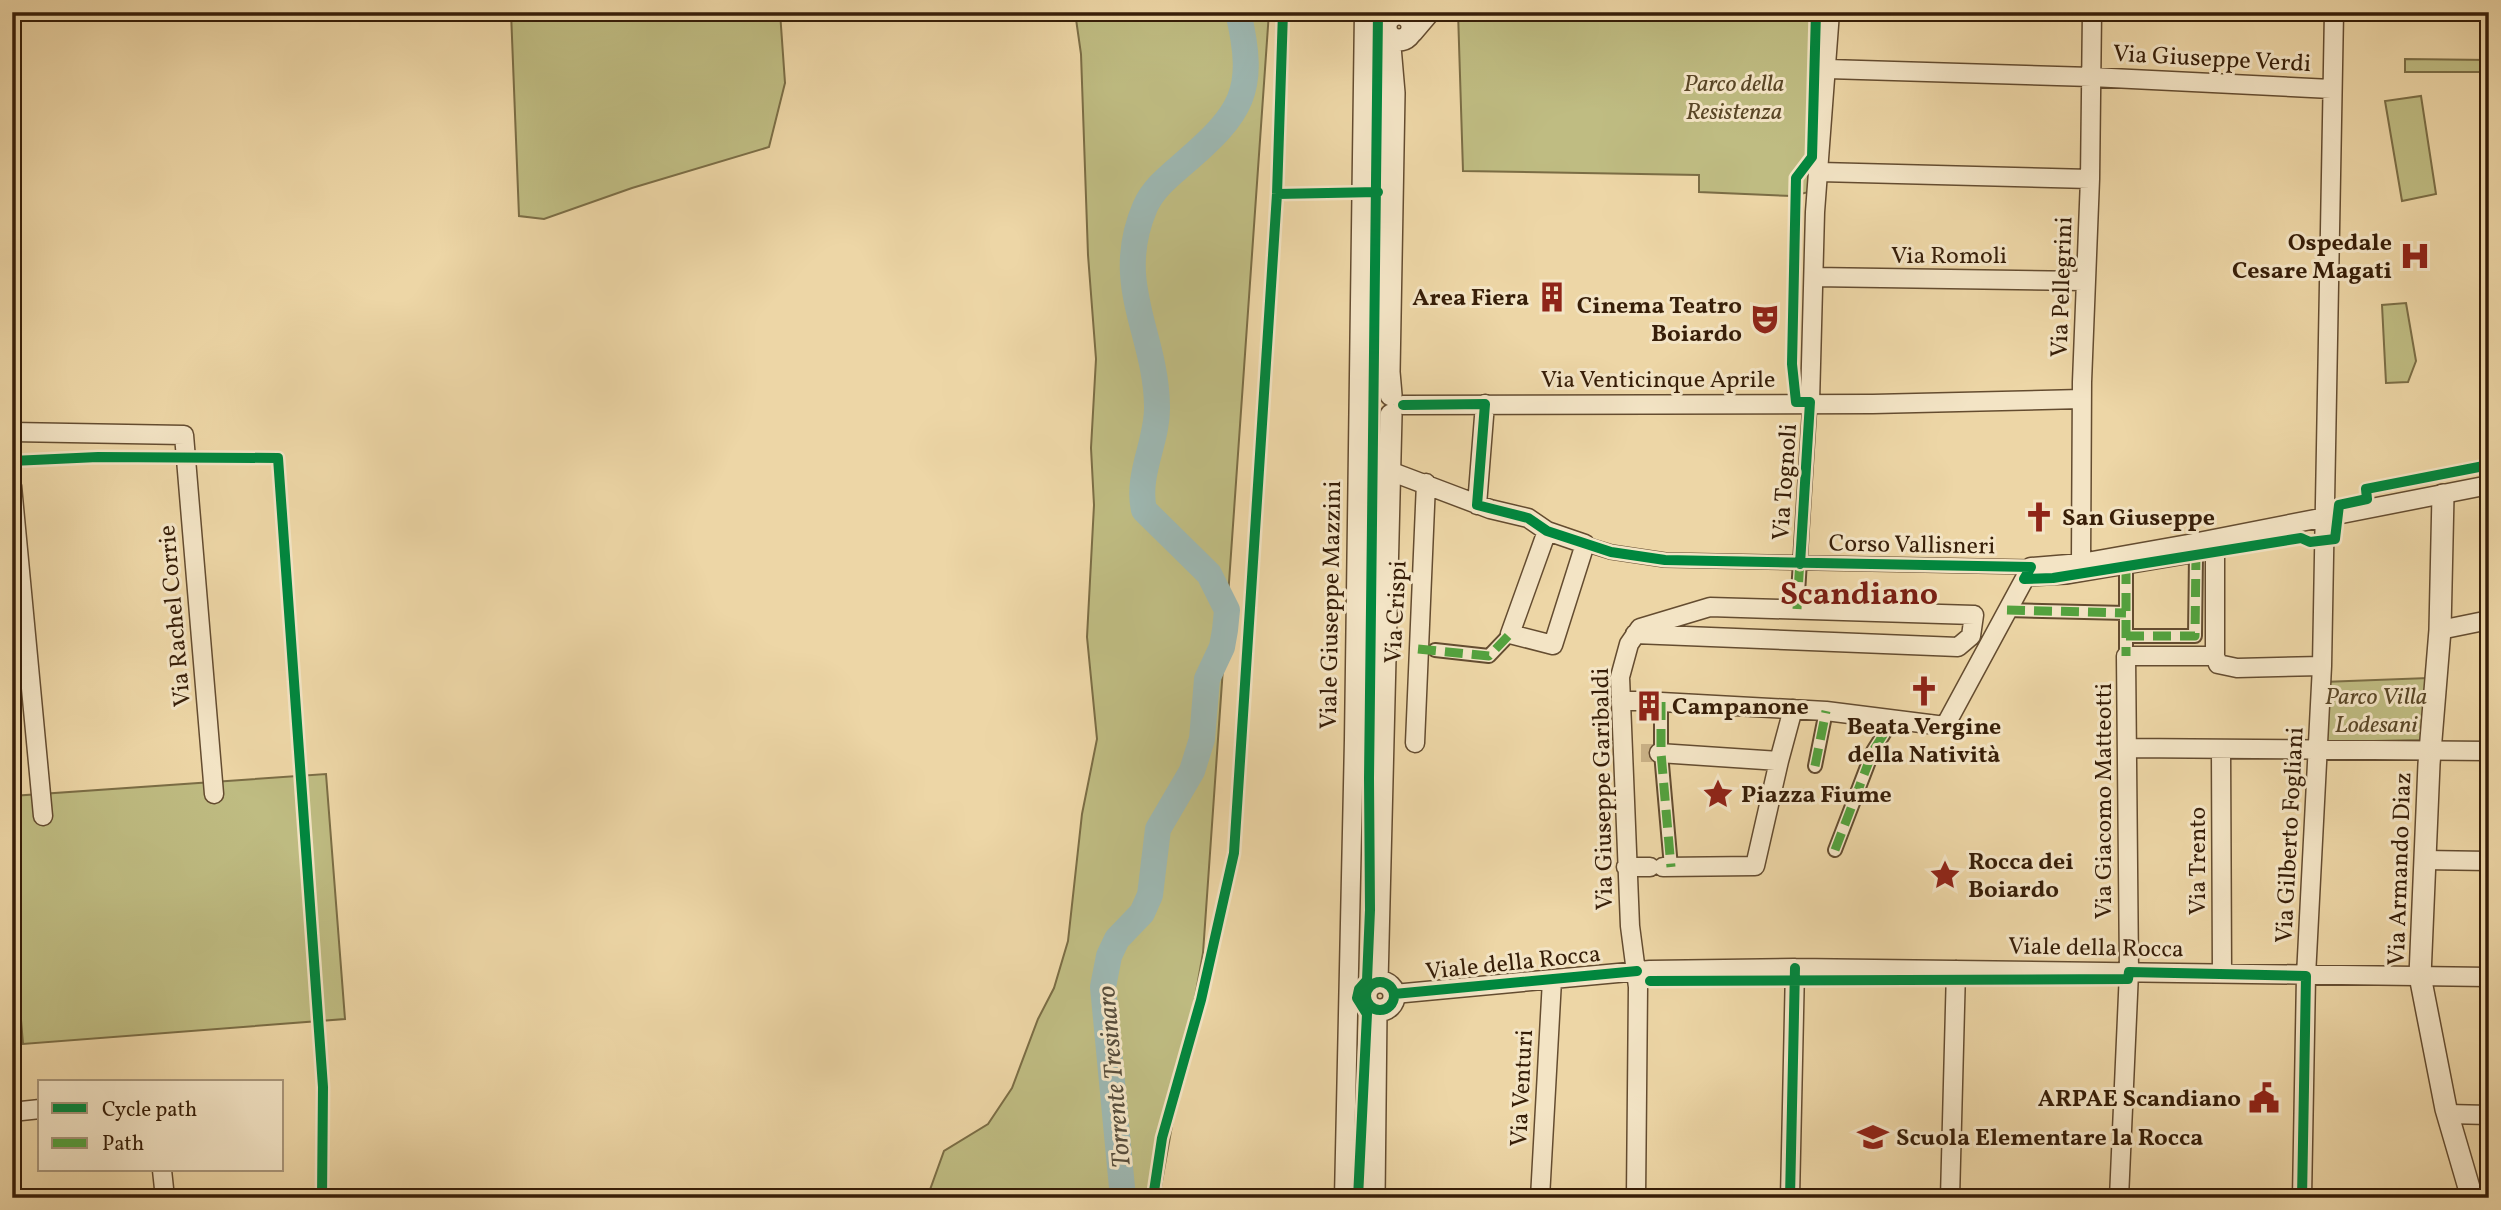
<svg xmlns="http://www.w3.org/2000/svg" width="2501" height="1210" viewBox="0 0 2501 1210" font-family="Vollkorn,serif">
  <rect width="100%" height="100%" fill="#edd6a6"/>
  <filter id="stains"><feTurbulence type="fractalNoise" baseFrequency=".00286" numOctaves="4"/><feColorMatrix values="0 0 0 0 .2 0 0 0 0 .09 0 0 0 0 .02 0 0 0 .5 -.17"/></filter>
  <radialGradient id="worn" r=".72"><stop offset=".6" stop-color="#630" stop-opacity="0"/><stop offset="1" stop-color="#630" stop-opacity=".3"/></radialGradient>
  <path fill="#bfbc82" stroke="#7b6d45" stroke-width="2" d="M 511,12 L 780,12 L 785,83 L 769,147 L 632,188 L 544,219 L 519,216 Z
    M 1075,12 L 1269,12 L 1203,953 L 1159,1198 L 927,1198 L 944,1151 L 988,1124 L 1012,1088 L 1038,1019 L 1054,988 L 1068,941 L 1082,814 L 1097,739 L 1087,637 L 1094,505 L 1091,448 L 1096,359 L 1088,255 L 1081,54 Z
    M 1458,12 L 1824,12 L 1813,191 L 1792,196 L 1699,192 L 1699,175 L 1463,171 Z
    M 2405,59 L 2489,60 L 2489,72 L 2405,72 Z
    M 2421,96 L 2436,194 L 2402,201 L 2385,101 Z
    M 2406,303 L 2416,361 L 2408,382 L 2386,383 L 2382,305 Z
    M 2428,678 L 2424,740 L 2323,742 L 2323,682 Z
    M 326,774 L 345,1019 L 23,1044 L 12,912 L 12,796 Z"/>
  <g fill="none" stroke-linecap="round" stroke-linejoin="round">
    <path stroke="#9db7b1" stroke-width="26" d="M 1123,1198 L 1103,987 L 1109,956 L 1117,939 L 1142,913 L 1150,895 L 1158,829 L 1192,771 L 1202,739 L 1207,679 L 1222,647 L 1225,630 L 1227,610 L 1209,574 L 1144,510 C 1136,474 1158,441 1157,406 C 1156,333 1112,284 1145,207 C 1153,189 1168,177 1183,164 C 1242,113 1257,92 1238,12"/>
    <path stroke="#c9b186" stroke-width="18" stroke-dasharray="18 9" stroke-linecap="butt" d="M 1641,753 L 1659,753"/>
    <g stroke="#644c30" stroke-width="16">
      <path id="pedestrian" d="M 1585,544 L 1611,552 L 1665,560 L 2031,567
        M 2126,566 L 2126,656
        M 2024,579 L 2066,577 L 2196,555 L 2195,636 L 2126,636
        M 1797,609 L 1810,402
        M 2007,610 L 2126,613
        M 1435,650 L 1489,656 L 1510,634
        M 1661,702 L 1661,753 L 1671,867
        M 1815,766 L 1826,711
        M 1835,850 L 1873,751 L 1892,721"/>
    </g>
    <g stroke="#644c30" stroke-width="21">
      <path id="minor" d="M 1828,69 L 2091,77 L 2331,89
        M 1820,172 L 2090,179
        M 1814,277 L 2084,281
        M 1810,402 L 1815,212 L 1830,12
        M 1403,405 L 1873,404 L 2081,399
        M 12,432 L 184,435 L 214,794
        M 1387,470 L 1490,509 L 1528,518 L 1547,531 L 1585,544 L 1553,645 L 1510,634 L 1547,531
        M 12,486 L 43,816
        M 1477,505 L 1485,404
        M 2215,539 L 2215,656 L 2218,664 L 2237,668 L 2322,666
        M 2081,563 L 2082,382 L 2090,179 L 2092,12
        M 2440,630 L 2489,620
        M 1635,634 L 1958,647 L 1971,636 L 1974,615 L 1710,607 L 1640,628 L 1629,644 L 1620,677 L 1630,926 L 1638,987 L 1636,1198
        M 1621,701 L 1644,701
        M 1661,702 L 1826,711 L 1945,726 L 2031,567 L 2081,563 L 2188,544 L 2489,485
        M 1415,743 L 1426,483
        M 2127,748 L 2489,751
        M 2221,749 L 2222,973
        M 1659,753 L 1779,761 L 1755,866 L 1663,867
        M 1779,761 L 1793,709
        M 2424,860 L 2489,861
        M 1626,867 L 1650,867
        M 1394,994 L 1650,970 L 1795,968 L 2489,977
        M 12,1112 L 40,1109
        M 2448,1114 L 2489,1115
        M 162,1170 L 165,1198
        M 1344,1198 L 1354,740 L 1364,12
        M 1540,1198 L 1552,980
        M 1790,1198 L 1795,968
        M 1950,1198 L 1956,970
        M 2119,1198 L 2129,972 L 2126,656 L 2215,656
        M 2302,1198 L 2306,976 L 2322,666 L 2334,12"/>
    </g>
    <g stroke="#644c30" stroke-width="24">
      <path id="tertiary" d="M1386 27a13 13 0 1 1 26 0a13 13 0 1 1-26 0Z
        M 1412,32 L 1429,12
        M 1389,35 L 1394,93 L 1389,372 L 1391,395
        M 2443,495 L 2440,630 L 2429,764 L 2420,976 L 2446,1109 L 2472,1198
        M1366 996a14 14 0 1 1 28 0a14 14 0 1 1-28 0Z
        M 1377,982 L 1391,415
        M 1374,1198 L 1376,1010"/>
    </g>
    <use href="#pedestrian" stroke="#f3e4c5" stroke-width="12"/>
    <use href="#minor" stroke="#f3e4c5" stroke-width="18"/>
    <use href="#tertiary" stroke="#f3e4c5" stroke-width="21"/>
    <path stroke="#53a23e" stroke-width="9" stroke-dasharray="18 9" stroke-linecap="butt" d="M 2126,566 L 2126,656
      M 1797,609 L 1800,559
      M 2007,610 L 2126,613
      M 2126,636 L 2195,636 L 2196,555 L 2192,555
      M 1418,649 L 1489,656 L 1510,634
      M 1661,702 L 1661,753 L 1671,867
      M 1815,766 L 1826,711
      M 1835,850 L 1873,751 L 1892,721"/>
    <g stroke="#f3e4c5" stroke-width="15">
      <path id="cycleway" d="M 1277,194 L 1378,192
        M 1403,405 L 1485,404 L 1477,505 L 1528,518 L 1547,531 L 1611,552 L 1665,560 L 2031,567 L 2024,579 L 2053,578 L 2301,538 L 2310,542 L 2335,539 L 2339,505 L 2367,499 L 2366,489 L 2489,465
        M 12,461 L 98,457 L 278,458 L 323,1087 L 322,1198
        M 1800,564 L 1810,402 L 1796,402 L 1792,364 L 1796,178 L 1812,157 L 1816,12
        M 1650,981 L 2128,979 L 2129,972 L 2306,976 L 2302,1198
        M1366 996a14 14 0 1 1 28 0a14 14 0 1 1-28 0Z
        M 1394,994 L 1637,971
        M 1153,1198 L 1162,1138 L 1201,1000 L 1234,853 L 1277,194 L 1283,12
        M 1358,1198 L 1367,1014 L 1357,998 L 1359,989 L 1367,980 L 1370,910 L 1369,778 L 1378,12
        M 1790,1198 L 1795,968"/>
    </g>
    <use href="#cycleway" stroke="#00873e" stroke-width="10"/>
  </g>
  <defs>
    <g id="hospital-bare" transform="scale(2.415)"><path d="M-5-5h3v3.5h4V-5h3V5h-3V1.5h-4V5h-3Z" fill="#8f2418" stroke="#f3e4c5" stroke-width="2.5" paint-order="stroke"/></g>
    <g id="building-bare" transform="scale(2.415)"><path d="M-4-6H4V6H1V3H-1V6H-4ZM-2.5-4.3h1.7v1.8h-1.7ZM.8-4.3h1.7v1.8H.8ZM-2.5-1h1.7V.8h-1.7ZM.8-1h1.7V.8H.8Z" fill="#8f2418" stroke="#f3e4c5" stroke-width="2.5" paint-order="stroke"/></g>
    <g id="theatre-bare" transform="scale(2.415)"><path d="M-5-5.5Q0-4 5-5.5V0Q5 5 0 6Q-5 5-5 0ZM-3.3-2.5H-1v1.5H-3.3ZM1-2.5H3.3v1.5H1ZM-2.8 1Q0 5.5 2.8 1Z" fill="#8f2418" stroke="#f3e4c5" stroke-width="2.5" paint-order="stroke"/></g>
    <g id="church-bare" transform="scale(2.415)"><path d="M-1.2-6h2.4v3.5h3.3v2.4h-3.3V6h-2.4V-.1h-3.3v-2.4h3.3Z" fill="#8f2418" stroke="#f3e4c5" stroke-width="2.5" paint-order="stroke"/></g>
    <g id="sight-bare" transform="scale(2.415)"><path d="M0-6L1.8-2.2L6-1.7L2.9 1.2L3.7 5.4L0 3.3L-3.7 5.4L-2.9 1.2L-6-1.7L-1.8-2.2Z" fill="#8f2418" stroke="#f3e4c5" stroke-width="2.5" paint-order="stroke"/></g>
    <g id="civic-bare" transform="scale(2.415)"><path d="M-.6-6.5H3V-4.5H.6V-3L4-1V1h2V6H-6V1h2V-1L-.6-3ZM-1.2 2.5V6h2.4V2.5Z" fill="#8f2418" stroke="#f3e4c5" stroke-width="2.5" paint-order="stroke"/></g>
    <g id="school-bare" transform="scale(2.415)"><path d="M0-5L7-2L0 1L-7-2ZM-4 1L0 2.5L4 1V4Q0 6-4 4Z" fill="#8f2418" stroke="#f3e4c5" stroke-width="2.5" paint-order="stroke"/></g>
  </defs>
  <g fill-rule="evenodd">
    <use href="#hospital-bare" x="2415" y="256"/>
    <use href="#building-bare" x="1552" y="297"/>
    <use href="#theatre-bare" x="1765" y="319"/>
    <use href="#church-bare" x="2039" y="517"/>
    <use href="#church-bare" x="1924" y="691"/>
    <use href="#building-bare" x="1649" y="706"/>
    <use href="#sight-bare" x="1718" y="794"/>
    <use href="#sight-bare" x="1945" y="875"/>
    <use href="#civic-bare" x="2264" y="1098"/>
    <use href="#school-bare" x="1873" y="1137"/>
  </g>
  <g text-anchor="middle" stroke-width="6" stroke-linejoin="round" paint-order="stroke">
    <g font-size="24" fill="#371e08" stroke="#f3e4c5">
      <text transform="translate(2212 58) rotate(3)" y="8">Via Giuseppe Verdi</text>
      <text x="1949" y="263">Via Romoli</text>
      <text transform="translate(2061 287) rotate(-88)" y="8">Via Pellegrini</text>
      <text x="1658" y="387">Via Venticinque Aprile</text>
      <text transform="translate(1784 482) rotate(-86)" y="8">Via Tognoli</text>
      <text transform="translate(1912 544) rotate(1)" y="8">Corso Vallisneri</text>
      <text transform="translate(1330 605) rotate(-89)" y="8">Viale Giuseppe Mazzini</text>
      <text transform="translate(1395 612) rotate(-87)" y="8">Via Crispi</text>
      <text transform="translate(174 616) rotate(-95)" y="8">Via Rachel Corrie</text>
      <text transform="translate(1602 789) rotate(-91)" y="8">Via Giuseppe Garibaldi</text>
      <text transform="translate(2103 801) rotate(-90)" y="8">Via Giacomo Matteotti</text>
      <text transform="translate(2289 835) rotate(-87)" y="8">Via Gilberto Fogliani</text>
      <text transform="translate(2197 861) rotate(-90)" y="8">Via Trento</text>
      <text transform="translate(2399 869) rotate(-88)" y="8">Via Armando Diaz</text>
      <text transform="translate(2096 947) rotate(1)" y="8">Viale della Rocca</text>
      <text transform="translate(1513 962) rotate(-6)" y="8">Viale della Rocca</text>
      <text transform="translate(1521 1088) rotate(-87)" y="8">Via Venturi</text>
    </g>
    <g font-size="24" font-style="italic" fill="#594626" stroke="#f3e4c5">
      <text x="1734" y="91">Parco della<tspan x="1734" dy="28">Resistenza</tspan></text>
      <text x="2376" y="704">Parco Villa<tspan x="2376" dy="28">Lodesani</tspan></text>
    </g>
    <g font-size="24" font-weight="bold" fill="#371e08" stroke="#f3e4c5" text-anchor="start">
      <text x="2392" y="250" text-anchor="end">Ospedale<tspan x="2392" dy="28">Cesare Magati</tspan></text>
      <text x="1529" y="305" text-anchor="end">Area Fiera</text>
      <text x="1742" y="313" text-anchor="end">Cinema Teatro<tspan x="1742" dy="28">Boiardo</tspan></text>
      <text x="2062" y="525">San Giuseppe</text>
      <text x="1672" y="714">Campanone</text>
      <text x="1924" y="734" text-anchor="middle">Beata Vergine<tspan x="1924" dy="28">della Natività</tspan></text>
      <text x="1741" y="802">Piazza Fiume</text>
      <text x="1968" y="869">Rocca dei<tspan x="1968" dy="28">Boiardo</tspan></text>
      <text x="2241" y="1106" text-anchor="end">ARPAE Scandiano</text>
      <text x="1896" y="1145">Scuola Elementare la Rocca</text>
    </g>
    <g font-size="26" font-style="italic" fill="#564c3b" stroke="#f3e4c5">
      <text transform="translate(1113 1077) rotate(-95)" y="9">Torrente Tresinaro</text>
    </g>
    <g font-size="32" font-weight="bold" fill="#7a1f14" stroke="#f3e4c5">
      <text x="1859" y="604">Scandiano</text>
    </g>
  </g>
  <rect width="2501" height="1210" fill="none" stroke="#edd6a6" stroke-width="42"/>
  <rect x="14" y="14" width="2473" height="1182" fill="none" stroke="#371e08" stroke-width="3.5"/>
  <rect x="21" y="21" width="2459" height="1168" fill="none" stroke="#371e08" stroke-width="2"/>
  <rect x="38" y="1080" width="245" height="91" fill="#f3e4c5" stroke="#a89579" stroke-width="2"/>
  <rect x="52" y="1103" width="35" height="10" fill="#00873e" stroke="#a89579" stroke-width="2"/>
  <text x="102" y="1116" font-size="21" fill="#371e08">Cycle path</text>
  <rect x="52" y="1138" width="35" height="10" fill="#53a23e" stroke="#a89579" stroke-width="2"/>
  <text x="102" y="1150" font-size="21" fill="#371e08">Path</text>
  <rect width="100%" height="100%" filter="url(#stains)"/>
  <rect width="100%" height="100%" fill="url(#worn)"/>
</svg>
